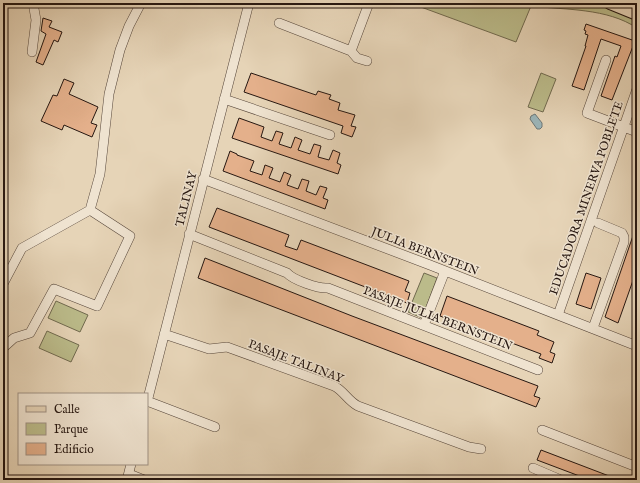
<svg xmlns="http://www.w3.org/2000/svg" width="640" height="483" viewBox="0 0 640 483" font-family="'IM FELL English',serif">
  <rect width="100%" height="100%" fill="#e6d4b7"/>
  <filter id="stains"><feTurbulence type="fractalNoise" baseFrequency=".005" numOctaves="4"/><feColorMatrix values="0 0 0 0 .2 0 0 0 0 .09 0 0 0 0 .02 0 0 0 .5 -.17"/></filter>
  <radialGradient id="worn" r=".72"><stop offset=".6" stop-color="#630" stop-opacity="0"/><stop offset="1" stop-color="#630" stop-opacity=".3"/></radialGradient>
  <path fill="#bbbb8a" stroke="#70694e" d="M 410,3 L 637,3 L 637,28 C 607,8 566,10 531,6 L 516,42 Z
    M 541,73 L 556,79 L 543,112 L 528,107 Z
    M 424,273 L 437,278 L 422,318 L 408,312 Z
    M 56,301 L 88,315 L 80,332 L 48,318 Z
    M 47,331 L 79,345 L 71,362 L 39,348 Z"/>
  <path fill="#9bb5b9" stroke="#6c7676" d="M 535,114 L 542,123 L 542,127 L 540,129 L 537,129 L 530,119 L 531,116 Z"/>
  <path fill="#e4b08b" stroke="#261711" d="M 43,18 L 52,21 L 49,27 L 62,32 L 58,42 L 54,40 L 43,65 L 36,62 L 46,34 L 41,31 Z
    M 586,24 L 635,41 L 612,100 L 601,96 L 615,56 L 617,57 L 621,46 L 601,39 L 584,90 L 572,86 L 586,46 L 585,46 L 588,35 L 585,34 L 586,31 L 584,30 Z
    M 251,73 L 316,95 L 318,91 L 331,95 L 329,99 L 340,103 L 338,110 L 355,115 L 351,126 L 356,127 L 352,137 L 341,133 L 343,126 L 244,92 Z
    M 64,79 L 74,83 L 69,94 L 98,107 L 91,123 L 97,125 L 92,137 L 64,125 L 62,130 L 41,121 L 53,95 L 57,96 Z
    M 239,118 L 264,127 L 261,137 L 272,141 L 276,131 L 283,133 L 279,144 L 291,148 L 295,137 L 302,140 L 298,150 L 310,154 L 314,144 L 321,146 L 318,157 L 329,160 L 333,150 L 340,153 L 337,163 L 341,165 L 338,174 L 232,138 Z
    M 230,151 L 237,154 L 237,155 L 254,161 L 250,171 L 262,175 L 265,165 L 273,168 L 269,178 L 280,182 L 284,172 L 291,175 L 287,185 L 298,189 L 302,179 L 309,181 L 306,191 L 316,195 L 320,186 L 327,188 L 323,198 L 328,200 L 325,209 L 223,171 Z
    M 217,208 L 289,235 L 285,246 L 297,250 L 301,240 L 409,281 L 405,291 L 410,293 L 407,303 L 209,227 Z
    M 636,227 L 637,227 L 637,269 L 618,323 L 605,317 Z
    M 205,258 L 352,316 L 538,386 L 534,396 L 540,398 L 536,407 L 198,278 Z
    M 586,273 L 601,278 L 591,309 L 576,304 Z
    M 447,296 L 539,331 L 537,335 L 554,342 L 550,352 L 555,354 L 552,363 L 539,358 L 541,354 L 440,316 Z
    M 541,450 L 617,479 L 617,480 L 590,480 L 537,460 Z"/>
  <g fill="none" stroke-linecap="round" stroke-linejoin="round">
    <g stroke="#56463a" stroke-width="10">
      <path id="minor" d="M 3,7 L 4,3
        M 279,23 L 351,51 L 357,58 L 367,61
        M 351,51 L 369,3
        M 32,52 L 36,20 L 33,3
        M 606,60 L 587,113 L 637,132
        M 224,99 L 330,135
        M 203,179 L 430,265 L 637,346
        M 189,234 L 287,273 C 293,280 319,289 328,288 L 538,370
        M 3,284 L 22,248 L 90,210 L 100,174 L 109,94 L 120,50 L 129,26 L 141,3
        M 558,315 L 637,89
        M 424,325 L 445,271
        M 593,328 L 624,242 L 624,237 L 622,233 L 598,223
        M 164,334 L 209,349 L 227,347 L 334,386 C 344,391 348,401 358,406 L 469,447 L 481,449
        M 3,348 L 14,338 L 30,333 L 54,289 L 97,306 L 130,236 L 90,210
        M 147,401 L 215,427
        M 147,402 L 249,3
        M 542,430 L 637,467
        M 533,468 L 561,480
        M 129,474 L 144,480
        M 127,480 L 131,464"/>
    </g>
    <g stroke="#261711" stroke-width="14">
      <path id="major" d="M 610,3 L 637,14"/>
    </g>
    <use href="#minor" stroke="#efe3d0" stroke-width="9"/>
    <use href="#major" stroke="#e6d4b7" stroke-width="12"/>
  </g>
  <g text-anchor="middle" stroke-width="3" stroke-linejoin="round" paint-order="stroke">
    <g font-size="12" fill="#261711" stroke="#efe3d0">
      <text transform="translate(586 198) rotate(-71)" y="4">EDUCADORA MINERVA POBLETE</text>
      <text transform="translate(186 199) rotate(-76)" y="4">TALINAY</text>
      <text transform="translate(425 251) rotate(21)" y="4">JULIA BERNSTEIN</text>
      <text transform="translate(438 318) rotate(21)" y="4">PASAJE JULIA BERNSTEIN</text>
      <text transform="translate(296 361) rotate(21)" y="4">PASAJE TALINAY</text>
    </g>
  </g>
  <rect width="640" height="483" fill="none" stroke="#e6d4b7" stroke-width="16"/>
  <rect x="4" y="4" width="632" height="475" fill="none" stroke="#261711" stroke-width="2"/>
  <rect x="8" y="8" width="624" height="467" fill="none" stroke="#261711"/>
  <rect x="18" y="393" width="130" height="72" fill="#efe3d0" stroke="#9f9184"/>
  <rect x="26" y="406" width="20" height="6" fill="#e6d4b7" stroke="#9f9184"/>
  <text x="54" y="413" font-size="12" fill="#261711">Calle</text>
  <rect x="26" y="423" width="20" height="12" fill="#bbbb8a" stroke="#9f9184"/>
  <text x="54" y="433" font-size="12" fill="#261711">Parque</text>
  <rect x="26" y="443" width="20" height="12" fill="#e4b08b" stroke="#9f9184"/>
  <text x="54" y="453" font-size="12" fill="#261711">Edificio</text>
  <rect width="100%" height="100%" filter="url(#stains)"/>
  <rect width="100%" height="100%" fill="url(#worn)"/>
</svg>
